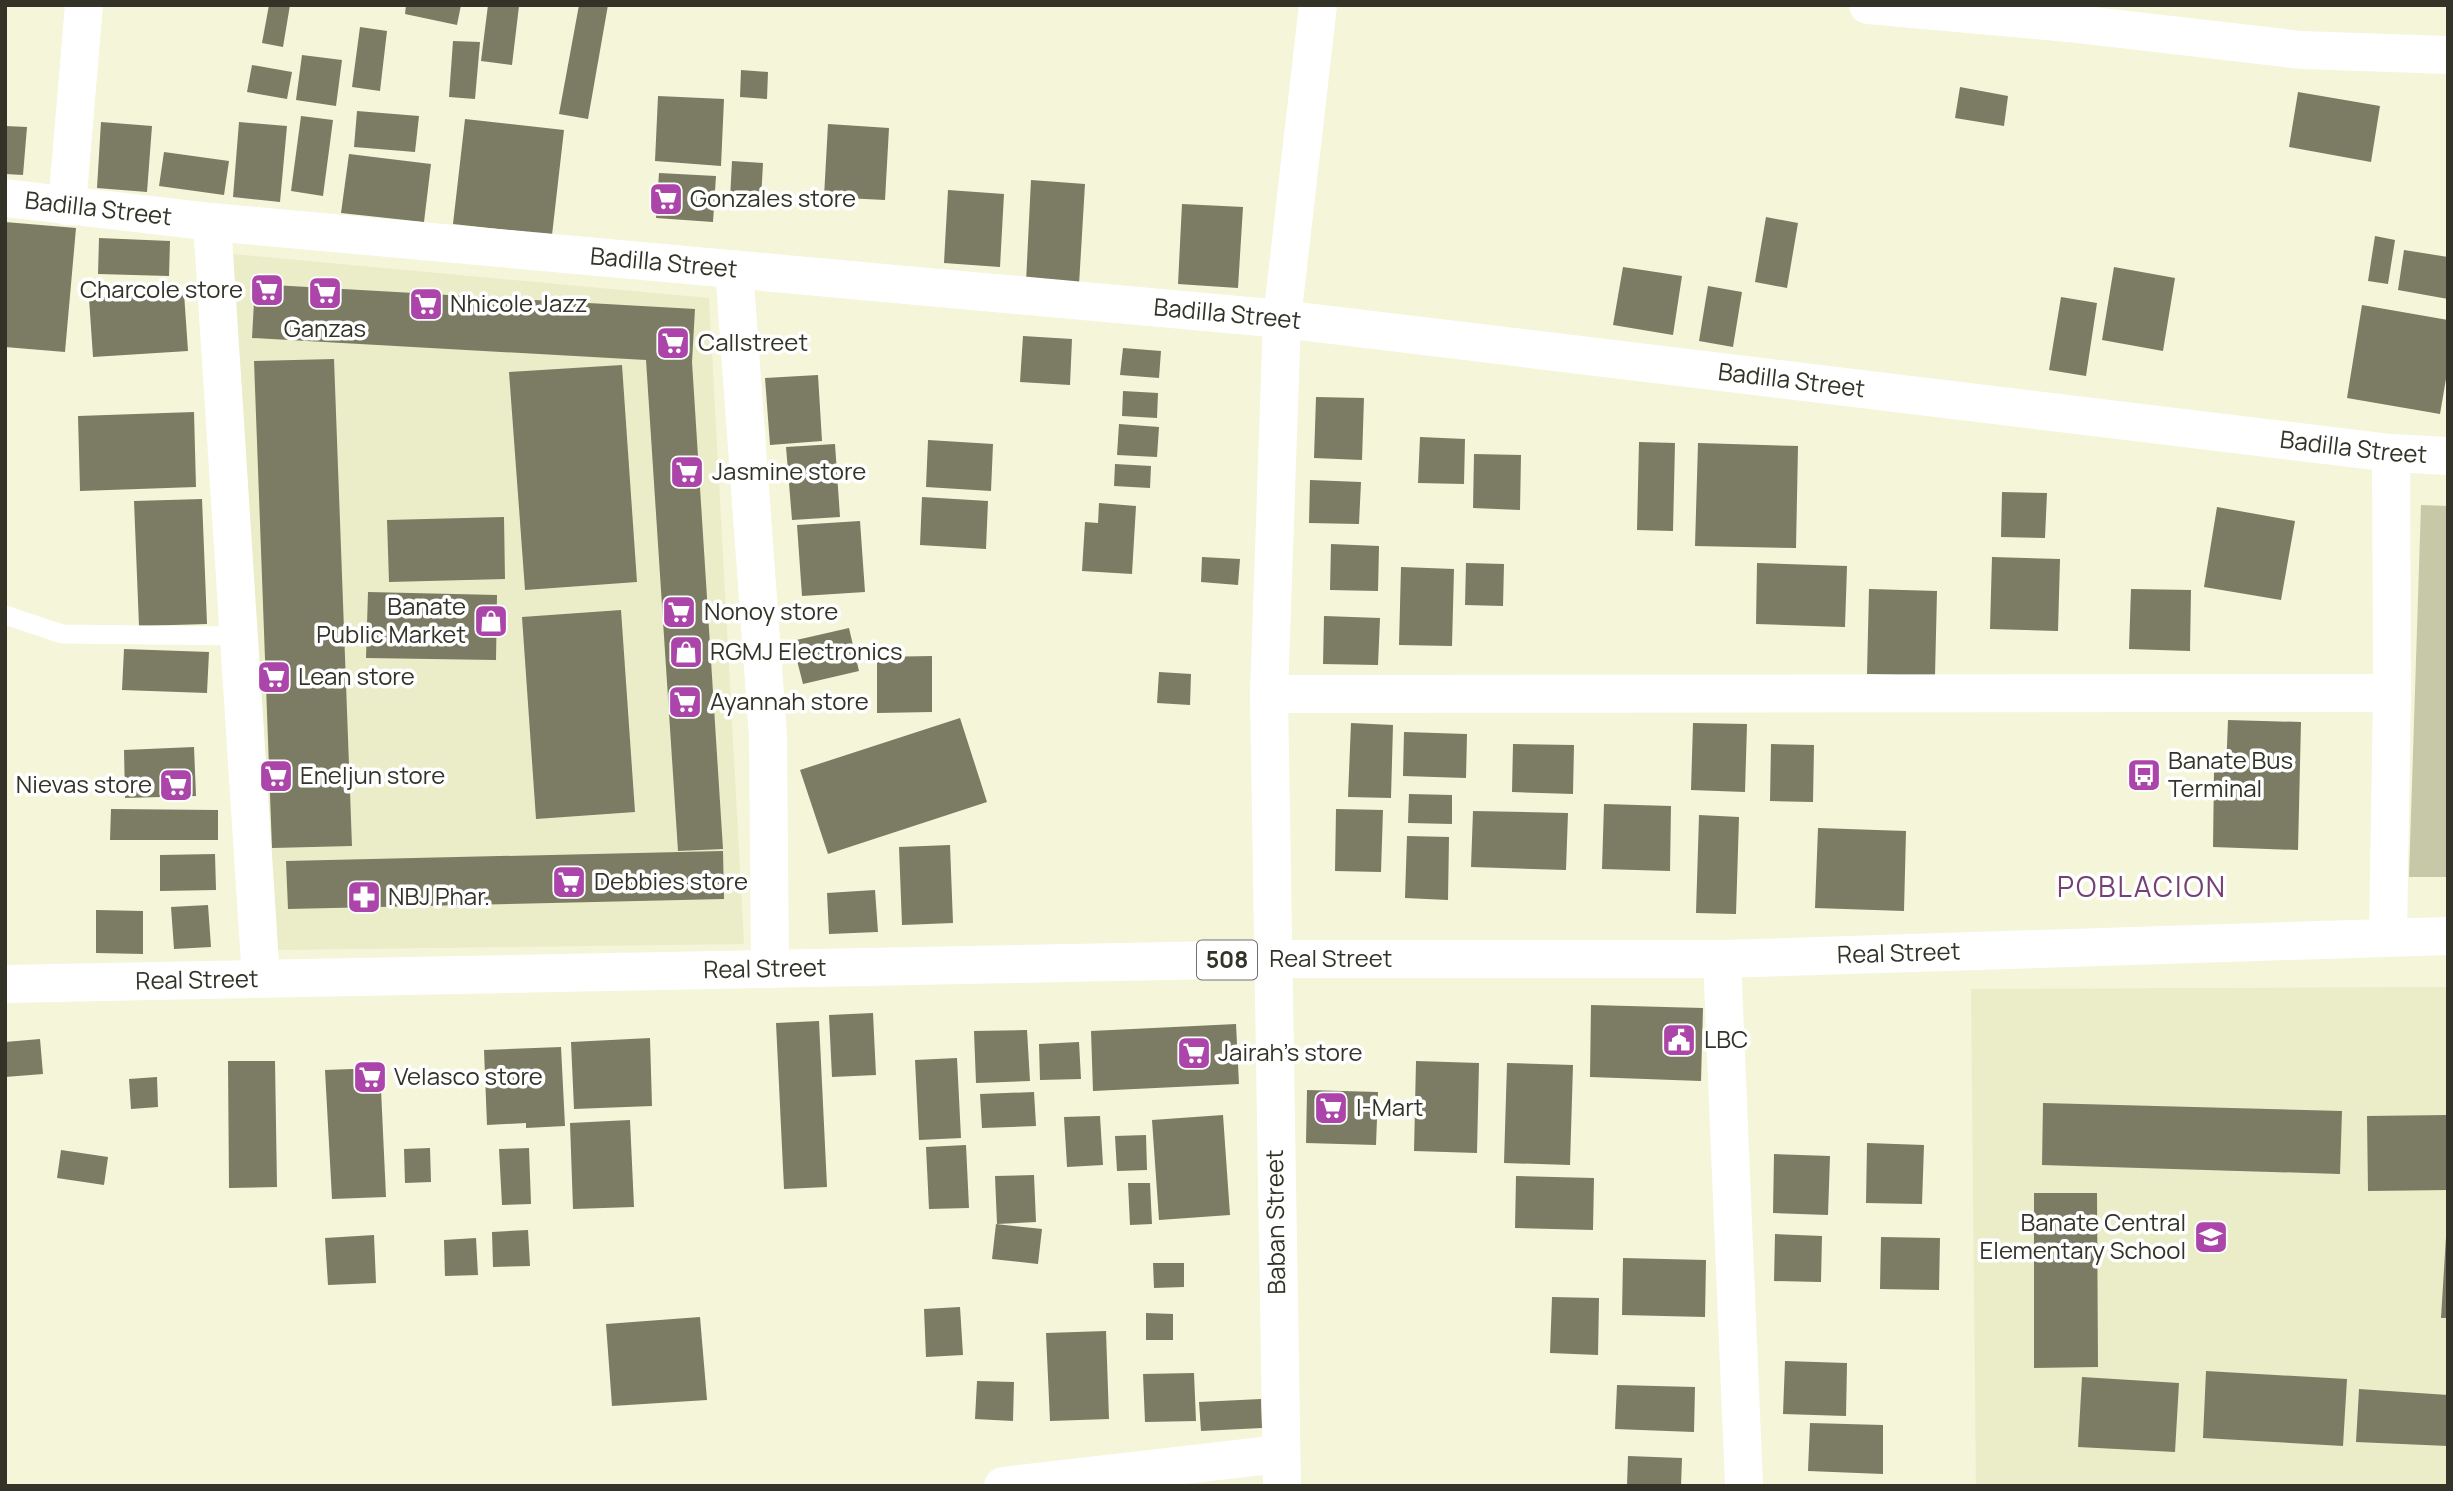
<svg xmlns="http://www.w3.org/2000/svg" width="2453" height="1491" viewBox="0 0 2453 1491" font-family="Manrope,sans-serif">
  <rect width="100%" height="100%" fill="#f4f5d9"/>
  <path fill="#ebecc8" d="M 232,254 L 709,298 L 744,944 L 276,950 Z
    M 2448,987 L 2448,1486 L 1976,1486 L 1971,989 Z"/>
  <path fill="#c6c8a7" d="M 2421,505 L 2448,506 L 2448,877 L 2409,877 Z"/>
  <path fill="#7b7c63" d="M 269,5 L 290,5 L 283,47 L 262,43 Z
    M 406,5 L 461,5 L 457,25 L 405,14 Z
    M 488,5 L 519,6 L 512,65 L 481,61 Z
    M 579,5 L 608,5 L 588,119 L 559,114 Z
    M 360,27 L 387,31 L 380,91 L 352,87 Z
    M 453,41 L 480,42 L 475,99 L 449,97 Z
    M 302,55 L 342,60 L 336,106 L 296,100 Z
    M 252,65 L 292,72 L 287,99 L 247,92 Z
    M 741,70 L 768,72 L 767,99 L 740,97 Z
    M 1960,87 L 2008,96 L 2004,126 L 1955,118 Z
    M 2298,92 L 2380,106 L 2371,162 L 2289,147 Z
    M 658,96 L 724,99 L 721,166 L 655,161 Z
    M 357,111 L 419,116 L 415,152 L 354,147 Z
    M 301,116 L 333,120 L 323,196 L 291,191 Z
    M 465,119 L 564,130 L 552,235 L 453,224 Z
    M 101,122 L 152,126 L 147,192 L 97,188 Z
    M 239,122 L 287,126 L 280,202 L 233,197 Z
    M 828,124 L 889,128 L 885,200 L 824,197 Z
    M 5,126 L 27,127 L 23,175 L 5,174 Z
    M 164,152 L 229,161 L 224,195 L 159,186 Z
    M 349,154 L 431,164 L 424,222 L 341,213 Z
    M 732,161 L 763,163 L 761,200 L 730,199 Z
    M 659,173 L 716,176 L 713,222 L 656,218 Z
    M 1031,180 L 1085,184 L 1079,285 L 1026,282 Z
    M 948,190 L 1004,194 L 1000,267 L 944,263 Z
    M 1182,204 L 1243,207 L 1238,288 L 1178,284 Z
    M 1766,217 L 1798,223 L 1787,288 L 1755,282 Z
    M 5,222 L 76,228 L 65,352 L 5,347 Z
    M 2375,236 L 2395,240 L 2388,284 L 2368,281 Z
    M 99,238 L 170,241 L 169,276 L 98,274 Z
    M 2404,250 L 2448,257 L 2448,299 L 2398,290 Z
    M 1623,267 L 1682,276 L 1673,335 L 1613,325 Z
    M 2114,267 L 2175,278 L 2163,351 L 2102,340 Z
    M 255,284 L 695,309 L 692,362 L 723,849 L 678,851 L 646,360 L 252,338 Z
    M 1708,286 L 1742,292 L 1733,347 L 1699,341 Z
    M 184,293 L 188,351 L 93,357 L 89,298 Z
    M 2061,297 L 2097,303 L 2086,376 L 2049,370 Z
    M 2362,305 L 2448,320 L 2448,367 L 2440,414 L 2347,398 Z
    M 1023,336 L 1072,339 L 1070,385 L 1020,382 Z
    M 1123,348 L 1161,351 L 1159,378 L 1120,375 Z
    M 334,359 L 352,846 L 272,848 L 254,361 Z
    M 622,365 L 637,582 L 525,590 L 509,372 Z
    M 818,375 L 822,441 L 770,445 L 765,378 Z
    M 1123,391 L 1158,393 L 1157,418 L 1122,416 Z
    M 1316,397 L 1364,398 L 1362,460 L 1314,458 Z
    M 194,412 L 196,487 L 80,491 L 78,416 Z
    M 1119,424 L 1159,427 L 1157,457 L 1117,455 Z
    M 1420,437 L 1465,439 L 1464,484 L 1418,483 Z
    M 928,440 L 993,444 L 991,491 L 926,487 Z
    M 1639,442 L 1675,443 L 1673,531 L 1637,530 Z
    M 1698,443 L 1798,446 L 1796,548 L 1695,546 Z
    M 835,444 L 840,517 L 792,520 L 786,447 Z
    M 1474,454 L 1521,455 L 1520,510 L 1473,508 Z
    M 1115,464 L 1151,466 L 1150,488 L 1114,486 Z
    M 1310,480 L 1361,482 L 1359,524 L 1309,523 Z
    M 2002,492 L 2047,493 L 2045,538 L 2001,537 Z
    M 922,497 L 988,501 L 986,549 L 920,545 Z
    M 202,499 L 207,624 L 139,626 L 134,501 Z
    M 1099,503 L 1136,506 L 1132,574 L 1082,571 L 1085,522 L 1098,523 Z
    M 2217,507 L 2295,521 L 2281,600 L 2204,587 Z
    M 504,517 L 505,579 L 389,582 L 387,520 Z
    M 860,521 L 865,592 L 802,596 L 797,525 Z
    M 1331,544 L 1379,546 L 1378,591 L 1330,590 Z
    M 1202,557 L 1240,559 L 1238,585 L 1201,582 Z
    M 1992,557 L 2060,559 L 2058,631 L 1990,629 Z
    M 1466,563 L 1504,564 L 1503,606 L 1465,605 Z
    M 1757,563 L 1847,566 L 1845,627 L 1756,624 Z
    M 1401,567 L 1454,569 L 1452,646 L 1399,645 Z
    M 1869,589 L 1937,591 L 1935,676 L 1867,674 Z
    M 2131,589 L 2191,590 L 2190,651 L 2129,649 Z
    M 368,592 L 497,595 L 496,660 L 366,658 Z
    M 621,610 L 635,812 L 536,819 L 522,617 Z
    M 1324,616 L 1380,618 L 1378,665 L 1323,664 Z
    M 849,628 L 859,671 L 803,684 L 792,641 Z
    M 124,649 L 209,652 L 207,693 L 122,690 Z
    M 932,656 L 932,712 L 877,713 L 877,657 Z
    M 1159,672 L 1191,674 L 1190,705 L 1157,703 Z
    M 960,718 L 987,802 L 828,854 L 800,770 Z
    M 2228,720 L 2301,722 L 2298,850 L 2213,847 L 2214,772 L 2226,772 Z
    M 1351,723 L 1393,725 L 1391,798 L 1348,797 Z
    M 1693,723 L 1747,724 L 1745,792 L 1691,790 Z
    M 1404,732 L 1467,734 L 1466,778 L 1403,776 Z
    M 1513,744 L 1574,745 L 1573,794 L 1512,792 Z
    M 1771,744 L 1814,745 L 1813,802 L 1770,801 Z
    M 194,747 L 196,796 L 125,798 L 124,750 Z
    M 1409,794 L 1452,795 L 1452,824 L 1408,823 Z
    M 1604,804 L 1671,806 L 1670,871 L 1602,869 Z
    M 111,809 L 218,810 L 218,840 L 110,840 Z
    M 1336,809 L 1383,810 L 1381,872 L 1335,871 Z
    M 1473,811 L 1568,813 L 1566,870 L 1471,867 Z
    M 1699,815 L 1739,817 L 1736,914 L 1696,913 Z
    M 1818,828 L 1906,831 L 1904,911 L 1815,908 Z
    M 1407,836 L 1449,837 L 1448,900 L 1405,898 Z
    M 950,845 L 953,923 L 902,925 L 899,847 Z
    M 723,851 L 724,899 L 288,909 L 286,861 Z
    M 215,854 L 216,890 L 160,891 L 160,855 Z
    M 875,890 L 878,932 L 829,934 L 827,893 Z
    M 208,905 L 211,947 L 174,949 L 171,907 Z
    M 96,910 L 143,911 L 143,954 L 96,953 Z
    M 1591,1005 L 1703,1008 L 1701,1081 L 1590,1077 Z
    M 873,1013 L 876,1075 L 832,1077 L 829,1015 Z
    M 819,1021 L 827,1187 L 784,1189 L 776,1023 Z
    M 1236,1024 L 1239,1084 L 1093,1091 L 1091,1031 Z
    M 1027,1030 L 1030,1081 L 976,1083 L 974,1031 Z
    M 650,1038 L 652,1106 L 574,1109 L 571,1042 Z
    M 40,1039 L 43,1074 L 5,1077 L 5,1042 Z
    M 1079,1042 L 1081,1079 L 1040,1080 L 1039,1044 Z
    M 561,1047 L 565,1126 L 526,1128 L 526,1123 L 487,1125 L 484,1050 Z
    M 957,1058 L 961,1138 L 919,1140 L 915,1060 Z
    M 228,1061 L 275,1061 L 277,1187 L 229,1188 Z
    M 1416,1061 L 1479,1063 L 1477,1153 L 1414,1151 Z
    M 1507,1063 L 1573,1065 L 1570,1165 L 1504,1163 Z
    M 380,1068 L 386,1197 L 332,1199 L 325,1070 Z
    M 157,1077 L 158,1107 L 131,1109 L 129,1079 Z
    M 1307,1090 L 1378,1092 L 1376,1145 L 1306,1143 Z
    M 1034,1092 L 1036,1126 L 982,1128 L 980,1094 Z
    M 2043,1103 L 2342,1111 L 2340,1174 L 2042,1165 Z
    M 1223,1115 L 1230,1215 L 1159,1220 L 1152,1120 Z
    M 2448,1115 L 2448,1190 L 2368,1191 L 2367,1116 Z
    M 1100,1116 L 1103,1165 L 1067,1167 L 1064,1117 Z
    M 630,1120 L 634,1207 L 573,1209 L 570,1123 Z
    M 1146,1135 L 1147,1170 L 1117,1171 L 1115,1136 Z
    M 1867,1143 L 1924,1145 L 1922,1204 L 1866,1203 Z
    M 966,1145 L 969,1208 L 929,1209 L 926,1147 Z
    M 430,1148 L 431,1182 L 405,1183 L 404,1149 Z
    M 529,1148 L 531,1204 L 502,1205 L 499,1149 Z
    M 61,1150 L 108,1157 L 104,1185 L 57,1178 Z
    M 1774,1154 L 1830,1156 L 1828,1215 L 1773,1213 Z
    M 1034,1175 L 1036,1222 L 997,1224 L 995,1176 Z
    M 1516,1176 L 1594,1178 L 1593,1230 L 1515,1228 Z
    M 1128,1183 L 1150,1183 L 1152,1224 L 1130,1225 Z
    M 2034,1193 L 2097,1193 L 2098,1367 L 2034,1368 Z
    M 996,1224 L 1042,1229 L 1038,1264 L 992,1259 Z
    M 528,1230 L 530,1266 L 493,1267 L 492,1232 Z
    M 1775,1234 L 1822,1236 L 1821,1282 L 1774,1281 Z
    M 374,1235 L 376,1283 L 328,1285 L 325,1238 Z
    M 1881,1237 L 1940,1238 L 1939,1290 L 1880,1289 Z
    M 2446,1237 L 2448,1237 L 2448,1318 L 2441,1318 Z
    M 476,1238 L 478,1275 L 445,1276 L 444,1240 Z
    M 1623,1258 L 1706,1260 L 1705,1317 L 1622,1315 Z
    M 1153,1263 L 1184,1263 L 1184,1287 L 1154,1288 Z
    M 1552,1297 L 1599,1298 L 1598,1355 L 1550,1353 Z
    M 960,1307 L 963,1355 L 926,1357 L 924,1309 Z
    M 1146,1313 L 1173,1314 L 1173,1340 L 1146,1340 Z
    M 700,1317 L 707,1400 L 612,1406 L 606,1324 Z
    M 1106,1331 L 1109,1419 L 1050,1421 L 1046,1333 Z
    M 1785,1361 L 1847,1363 L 1846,1416 L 1783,1414 Z
    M 2206,1371 L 2347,1379 L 2343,1446 L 2203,1438 Z
    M 1194,1373 L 1196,1421 L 1145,1422 L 1143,1374 Z
    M 2082,1377 L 2179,1383 L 2175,1452 L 2078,1447 Z
    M 977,1381 L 1014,1382 L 1013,1421 L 975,1419 Z
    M 1617,1385 L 1695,1387 L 1694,1432 L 1615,1429 Z
    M 2359,1389 L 2448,1395 L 2448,1446 L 2356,1442 Z
    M 1261,1399 L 1262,1428 L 1201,1431 L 1199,1402 Z
    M 1810,1423 L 1883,1425 L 1883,1474 L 1808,1471 Z
    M 1628,1456 L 1682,1458 L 1681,1486 L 1627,1486 Z"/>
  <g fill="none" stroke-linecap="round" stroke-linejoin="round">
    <path stroke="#fff" stroke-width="19" d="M 5,615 L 62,634 L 238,636"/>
    <path stroke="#fff" stroke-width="38" d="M 1868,5 L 2068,23 L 2301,50 L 2448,55
      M 67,206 L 84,5
      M 212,222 L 261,979
      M 734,269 L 768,736 L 770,969
      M 1269,694 L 2392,693
      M 2388,937 L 2392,693 L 2391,453
      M 1722,959 L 1744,1486
      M 1003,1486 L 1279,1454
      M 1282,1486 L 1269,694 L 1282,319 L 1318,5"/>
    <path stroke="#fff" stroke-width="38" id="s1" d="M 5,198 L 212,222 L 1282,319 L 2391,453 L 2448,456"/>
    <path stroke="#fff" stroke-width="38" id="s2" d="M 5,984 L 1272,959 L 1722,959 L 2448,936"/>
  </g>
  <defs>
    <g id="supermarket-square" transform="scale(1.75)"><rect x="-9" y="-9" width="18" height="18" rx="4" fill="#ac45a9" stroke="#fff"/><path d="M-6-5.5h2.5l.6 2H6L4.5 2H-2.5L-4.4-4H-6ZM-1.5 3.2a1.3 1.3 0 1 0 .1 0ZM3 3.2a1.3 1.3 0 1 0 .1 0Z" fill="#fff"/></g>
    <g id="shop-square" transform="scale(1.75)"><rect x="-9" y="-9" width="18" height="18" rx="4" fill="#ac45a9" stroke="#fff"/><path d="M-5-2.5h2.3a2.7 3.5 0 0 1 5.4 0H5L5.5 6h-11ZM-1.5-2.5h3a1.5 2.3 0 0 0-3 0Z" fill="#fff"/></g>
    <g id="bus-square" transform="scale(1.75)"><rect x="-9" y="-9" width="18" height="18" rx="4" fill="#ac45a9" stroke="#fff"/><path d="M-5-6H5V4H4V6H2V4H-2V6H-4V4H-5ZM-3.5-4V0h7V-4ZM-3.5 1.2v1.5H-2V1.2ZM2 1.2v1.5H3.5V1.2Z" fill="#fff"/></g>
    <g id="pharmacy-square" transform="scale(1.75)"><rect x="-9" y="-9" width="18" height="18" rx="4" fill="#ac45a9" stroke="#fff"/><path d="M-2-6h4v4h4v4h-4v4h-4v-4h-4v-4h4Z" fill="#fff"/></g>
    <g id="civic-square" transform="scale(1.75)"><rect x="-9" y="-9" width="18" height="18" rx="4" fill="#ac45a9" stroke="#fff"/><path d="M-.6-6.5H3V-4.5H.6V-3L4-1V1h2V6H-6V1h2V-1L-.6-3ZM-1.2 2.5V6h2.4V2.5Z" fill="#fff"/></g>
    <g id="school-square" transform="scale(1.75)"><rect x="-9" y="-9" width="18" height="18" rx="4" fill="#ac45a9" stroke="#fff"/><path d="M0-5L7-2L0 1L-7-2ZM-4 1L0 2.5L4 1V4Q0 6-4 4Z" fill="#fff"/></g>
  </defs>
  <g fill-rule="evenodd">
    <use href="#supermarket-square" x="666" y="199"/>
    <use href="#supermarket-square" x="267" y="290"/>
    <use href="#supermarket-square" x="325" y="293"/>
    <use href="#supermarket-square" x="426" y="304"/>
    <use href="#supermarket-square" x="673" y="343"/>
    <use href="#supermarket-square" x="687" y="472"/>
    <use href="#supermarket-square" x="679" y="612"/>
    <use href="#shop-square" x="491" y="621"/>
    <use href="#shop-square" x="686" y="652"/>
    <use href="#supermarket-square" x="274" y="677"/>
    <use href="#supermarket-square" x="685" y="702"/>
    <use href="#bus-square" x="2144" y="775"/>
    <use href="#supermarket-square" x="276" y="776"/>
    <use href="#supermarket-square" x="176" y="785"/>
    <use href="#supermarket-square" x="569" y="882"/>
    <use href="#pharmacy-square" x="364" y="897"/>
    <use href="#civic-square" x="1679" y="1040"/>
    <use href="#supermarket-square" x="1194" y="1053"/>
    <use href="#supermarket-square" x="370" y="1077"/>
    <use href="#supermarket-square" x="1331" y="1108"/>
    <use href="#school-square" x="2211" y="1237"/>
  </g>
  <g text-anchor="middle" stroke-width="7" stroke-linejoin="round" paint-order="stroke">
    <rect fill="#fff" stroke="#707068" stroke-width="2" x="1197" y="940.5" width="60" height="39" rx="5"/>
    <g font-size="23" font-weight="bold" fill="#333328">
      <text x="1227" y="968">508</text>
    </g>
    <g font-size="24" fill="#333328" stroke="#fff" text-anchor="start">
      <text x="690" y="207">Gonzales store</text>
      <text x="243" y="298" text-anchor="end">Charcole store</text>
      <text x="450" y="312">Nhicole Jazz</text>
      <text x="325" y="337" text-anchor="middle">Ganzas</text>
      <text x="698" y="351">Callstreet</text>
      <text x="712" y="480">Jasmine store</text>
      <text x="466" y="615" text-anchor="end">Banate<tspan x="466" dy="28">Public Market</tspan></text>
      <text x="704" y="620">Nonoy store</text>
      <text x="710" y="660">RGMJ Electronics</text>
      <text x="298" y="685">Lean store</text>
      <text x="710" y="710">Ayannah store</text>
      <text x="2168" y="769">Banate Bus<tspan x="2168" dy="28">Terminal</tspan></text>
      <text x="300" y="784">Eneljun store</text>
      <text x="152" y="793" text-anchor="end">Nievas store</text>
      <text x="594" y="890">Debbies store</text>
      <text x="388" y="905">NBJ Phar.</text>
      <text x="1704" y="1048">LBC</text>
      <text x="1218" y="1061">Jairah's store</text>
      <text x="394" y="1085">Velasco store</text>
      <text x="1356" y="1116">I-Mart</text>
      <text x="2186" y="1231" text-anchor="end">Banate Central<tspan x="2186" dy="28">Elementary School</tspan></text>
    </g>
    <g font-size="24" fill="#333328" stroke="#fff">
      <text dy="8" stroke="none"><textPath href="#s1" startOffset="94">Badilla Street</textPath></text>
      <text dy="8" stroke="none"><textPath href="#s1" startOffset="662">Badilla Street</textPath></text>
      <text dy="8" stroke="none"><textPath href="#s1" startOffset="1228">Badilla Street</textPath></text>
      <text dy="8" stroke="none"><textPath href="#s1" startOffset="1796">Badilla Street</textPath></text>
      <text dy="8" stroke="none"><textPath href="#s1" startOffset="2362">Badilla Street</textPath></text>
      <text dy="8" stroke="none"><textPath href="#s2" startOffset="1894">Real Street</textPath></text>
      <text dy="8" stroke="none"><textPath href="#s2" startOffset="1326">Real Street</textPath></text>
      <text dy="8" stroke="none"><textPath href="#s2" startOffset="760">Real Street</textPath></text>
      <text dy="8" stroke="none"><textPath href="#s2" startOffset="192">Real Street</textPath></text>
      <text transform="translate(1276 1222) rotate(-91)" y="8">Baban Street</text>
    </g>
    <g font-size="28" letter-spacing="2" fill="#754172" stroke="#fff">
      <text x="2142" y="897">POBLACION</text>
    </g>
  </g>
  <rect width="2453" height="1491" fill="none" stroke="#333328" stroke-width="14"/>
</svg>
